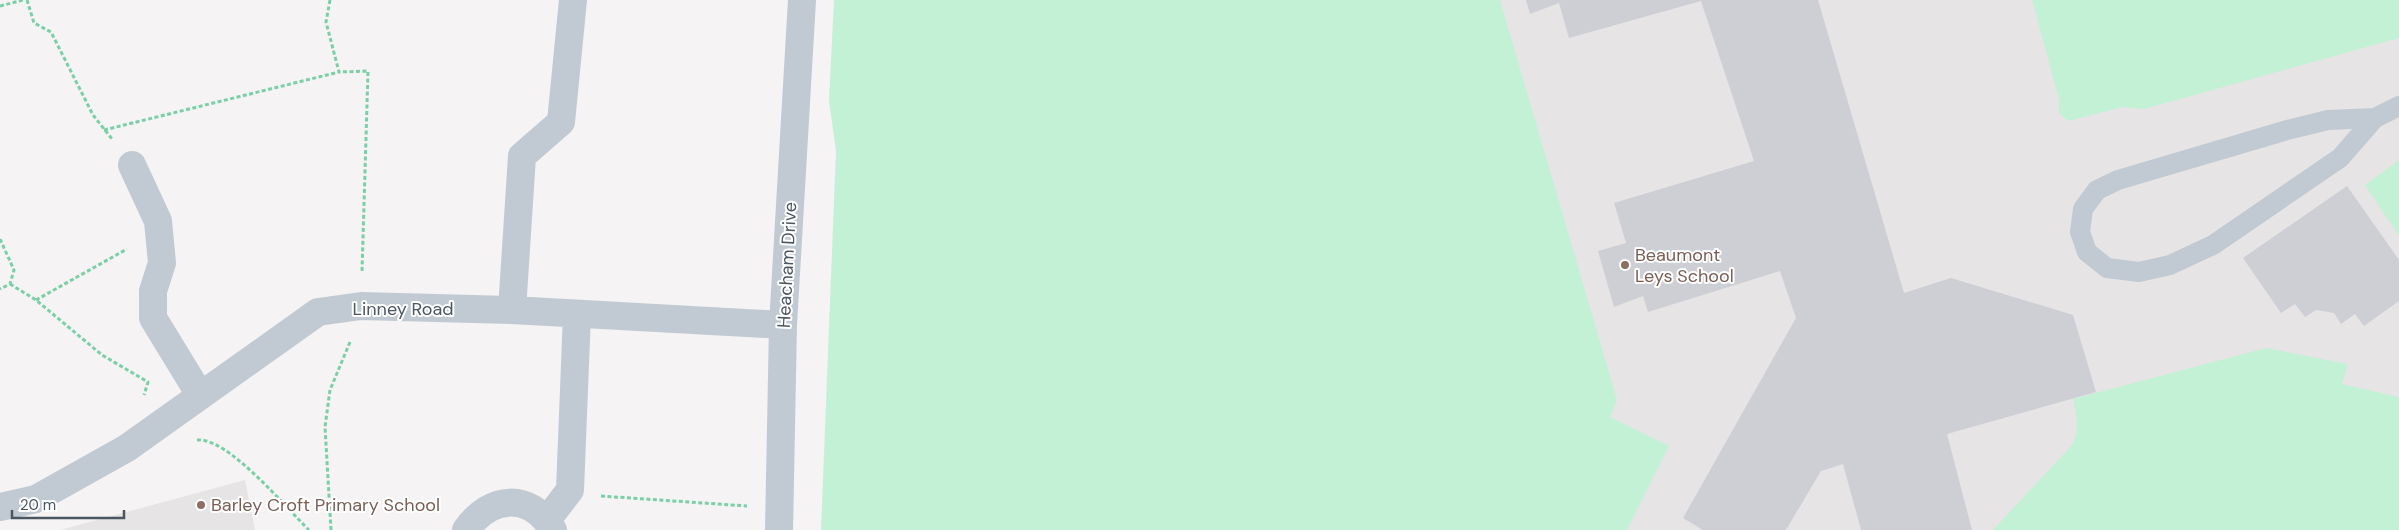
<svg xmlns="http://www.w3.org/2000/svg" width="2399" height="530" viewBox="0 0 2399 530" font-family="'DM Sans',sans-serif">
  <rect width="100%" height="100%" fill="#f5f3f3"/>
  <path fill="#e6e4e5" d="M 864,0 L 2399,0 L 2399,530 L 839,530 Z
    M 245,480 L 255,530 L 60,530 Z"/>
  <path fill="#c3f1d5" d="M 834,0 L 1500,0 L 1617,400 L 1610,417 L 1669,446 L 1627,530 L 821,530 L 836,151 L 829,101 Z
    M 2032,0 L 2399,0 L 2399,38 L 2144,109 L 2123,107 L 2068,121 L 2059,113 L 2059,99 Z
    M 2399,160 L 2399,236 L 2365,185 Z
    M 2266,348 L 2348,364 L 2342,384 L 2399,397 L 2399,530 L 1993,530 L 2072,445 C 2080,429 2077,416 2073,399 Z"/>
  <path fill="#cdcfd5" d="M 1526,0 L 1818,0 L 1904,293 L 1951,278 L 2073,315 L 2096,392 L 1947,434 L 1972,530 L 1861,530 L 1843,464 L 1821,471 L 1786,530 L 1703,530 L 1683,518 L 1796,318 L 1780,271 L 1648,312 L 1643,296 L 1614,307 L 1598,251 L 1626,243 L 1614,203 L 1754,161 L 1701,1 L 1569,38 L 1559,3 L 1530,14 Z
    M 2347,186 L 2399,260 L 2399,301 L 2364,326 L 2355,314 L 2341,324 L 2334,313 L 2316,310 L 2305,317 L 2295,304 L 2281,313 L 2243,258 Z"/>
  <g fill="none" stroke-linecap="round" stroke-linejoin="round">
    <path stroke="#7ad0a6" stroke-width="3" stroke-dasharray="4 2.5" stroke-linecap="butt" d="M 27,0 L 34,23 L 51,32 L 93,115 L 112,139
      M 330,0 L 326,22 L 339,72 L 368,71 L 362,272
      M 0,6 L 23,0
      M 104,130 L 339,72
      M 0,239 L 14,270 L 10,284 L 0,289
      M 10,284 L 36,300 L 102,355 L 148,382 L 144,395
      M 36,300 L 127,249
      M 197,440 C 228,437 286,508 309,530
      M 601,496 L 747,506
      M 331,530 L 325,427 L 330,390 L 350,342"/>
    <path stroke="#c1cad2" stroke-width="20" d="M 2375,118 L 2340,158 L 2213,245 L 2170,265 L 2139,272 L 2107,268 L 2087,252 L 2080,232 L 2083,209 L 2097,190 L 2118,180 L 2287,130 L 2328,120 L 2375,118 L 2399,106"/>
    <path stroke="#c1cad2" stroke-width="28" d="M 132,165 L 158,221 L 162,263 L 153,291 L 153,318 L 200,395
      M 512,310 L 522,156 L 561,122 L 573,0
      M 0,507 L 36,499 L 127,448 L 318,312 L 361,306 L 512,310 L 783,325
      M 547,520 L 570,490 L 577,314
      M 466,530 C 490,495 530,492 553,530
      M 779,530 L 783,325 L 802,0"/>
  </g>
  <g fill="#8d6e63" stroke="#fff" stroke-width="2">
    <circle cx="1625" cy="265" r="5"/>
    <circle cx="201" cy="505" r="5"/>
  </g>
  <g text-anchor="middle" stroke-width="4" stroke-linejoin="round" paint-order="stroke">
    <g font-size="18" fill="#785e54" stroke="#fff" text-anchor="start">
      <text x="1635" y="261">Beaumont<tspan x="1635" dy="21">Leys School</tspan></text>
      <text x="211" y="511">Barley Croft Primary School</text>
    </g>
    <g font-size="18" fill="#4a5661" stroke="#fff">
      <text transform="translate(787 265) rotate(-87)" y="6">Heacham Drive</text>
      <text x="403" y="315">Linney Road</text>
    </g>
  </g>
  <path d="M12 510v8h112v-8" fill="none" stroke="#4a5661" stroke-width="2.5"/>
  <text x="20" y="510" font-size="15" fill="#4a5661" stroke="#ffffff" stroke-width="4" paint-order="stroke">20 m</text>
</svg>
